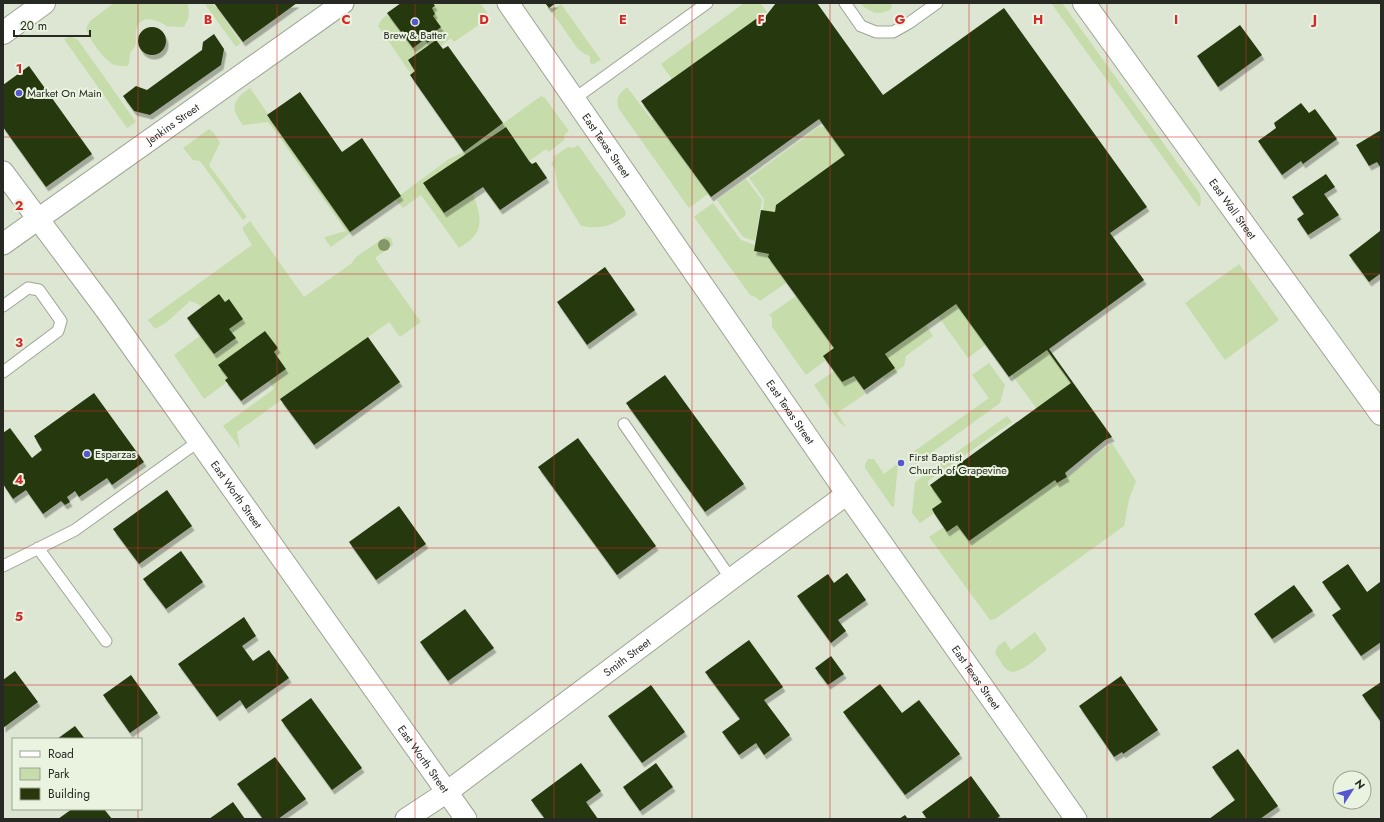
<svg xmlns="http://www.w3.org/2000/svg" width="1384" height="822" viewBox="0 0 1384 822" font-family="Jost,sans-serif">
  <defs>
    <filter id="shadow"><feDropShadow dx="2.5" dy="4.5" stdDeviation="0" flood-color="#0004"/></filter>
  </defs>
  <rect width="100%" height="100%" fill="#dde6d3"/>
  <path fill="#c6dcaa" d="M 114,3 L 188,3 L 189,17 L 184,27 C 178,28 174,25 168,27 C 157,19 139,13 136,31 C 135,35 137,42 135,46 C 134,49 131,50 130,54 C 129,58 130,62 128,66 C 124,66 119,66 115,65 C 105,62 88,38 86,28 L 90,21 Z
    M 204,3 L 213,3 L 241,43 L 236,47 Z
    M 433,3 L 480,3 L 490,17 L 454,42 L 451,38 L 441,46 L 436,40 L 408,60 L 415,71 L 411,74 L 378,26 L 381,20 L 388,14 L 413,48 L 425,39 L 427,43 L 437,36 L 435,32 L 441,27 L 433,16 L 435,14 L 432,8 L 435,6 Z
    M 744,3 L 760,3 L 767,12 L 672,79 L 661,64 Z
    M 860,3 L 870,3 L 871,4 L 873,3 L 892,3 L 891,9 C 880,16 869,13 860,3 Z
    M 1051,3 L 1062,3 L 1200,194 L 1201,202 L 1199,207 Z
    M 561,4 L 601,60 L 594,64 L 590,63 L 590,56 L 585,54 L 578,49 L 551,11 Z
    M 68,37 L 72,37 L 78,40 L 136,122 L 127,128 L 64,39 Z
    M 627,87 L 652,120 L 654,119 L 708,194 L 689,208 L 619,109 C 615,99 619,93 627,87 Z
    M 250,88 L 268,114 L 267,116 L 350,232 L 449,159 L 464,152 L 541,96 L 545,98 L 569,131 L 565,134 L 564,140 L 549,152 L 546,149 L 529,161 L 506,127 L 423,183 L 444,213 L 473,193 C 477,207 485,224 474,236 C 470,241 464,245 459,248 L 421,195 L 403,208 L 396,200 L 331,247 L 325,239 L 325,237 L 346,231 L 275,131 L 268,122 L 243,125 C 229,107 233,100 250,88 Z
    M 820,126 L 825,128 L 845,155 L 776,205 L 775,212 L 763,210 L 764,199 L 749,178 Z
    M 209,129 L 214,133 L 220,143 L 209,165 L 247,217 L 243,220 L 200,161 L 193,160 L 183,148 Z
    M 578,145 L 626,212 L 625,216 C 610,227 600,229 581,226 L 558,189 L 555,169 L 551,163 L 554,160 L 553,157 L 568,147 L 574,148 Z
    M 746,179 L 762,200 L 755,241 L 743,237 L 717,200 Z
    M 713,203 L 741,240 L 755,245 L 754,251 L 769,254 L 768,257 L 786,283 L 760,301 L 756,297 L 750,295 L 694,217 L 695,216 Z
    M 250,221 L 304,297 L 352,263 L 356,257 L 385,237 L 391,238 L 393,245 L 375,258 L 421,322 L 400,337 L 389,322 L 237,432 L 240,448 L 223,426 L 274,389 L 269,381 L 286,369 L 274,352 L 278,348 L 265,331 L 218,365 L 228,378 L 225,380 L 227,382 L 204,399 L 174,355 L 200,336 L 214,354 L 236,339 L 229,329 L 243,318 L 229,299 L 225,302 L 219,294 L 202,307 L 196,303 L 190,301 L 167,322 L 155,329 L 148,320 L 252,245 L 243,230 L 243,227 Z
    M 1239,264 L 1279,320 L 1225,360 L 1185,303 Z
    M 796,296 L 834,348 L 826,360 L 806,375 L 772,327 L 772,318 L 769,315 Z
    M 956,304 L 985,345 L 968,358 L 938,316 Z
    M 926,325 L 933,336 L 906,356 L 904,366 L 885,379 L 883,377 L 895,368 L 885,354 Z
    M 1047,350 L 1071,383 L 1037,409 L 1012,375 Z
    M 989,363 L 1005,385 L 1000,403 L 916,464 L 909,455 L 989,398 L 972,375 Z
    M 834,371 L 842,382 L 854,376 L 865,394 L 837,413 L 846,427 L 840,423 L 814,385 Z
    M 1007,416 L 1012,422 L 928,481 L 928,486 L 930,485 L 942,502 L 932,509 L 934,513 L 920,523 L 912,513 L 915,482 Z
    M 1112,443 L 1136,481 L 1129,499 L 1124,526 L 995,619 L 990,620 L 929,537 L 944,527 L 948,532 L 957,525 L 969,541 L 1055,480 L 1057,483 L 1067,477 Z
    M 868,459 L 874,459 L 884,474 L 898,463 L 894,506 L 892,507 L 865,468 L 865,464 Z
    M 1035,632 L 1046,648 L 1046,651 C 1038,657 1018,676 1009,671 C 1003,668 999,658 995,653 L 998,646 L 1005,641 L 1011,650 Z"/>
  <path fill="#28380c" filter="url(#shadow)" d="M 214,3 L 297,3 L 243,42 Z
    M 401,3 L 433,3 L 435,6 L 432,8 L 435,14 L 433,16 L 441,27 L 435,32 L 437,35 L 427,43 L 425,39 L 413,48 L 387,13 Z
    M 545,3 L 556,3 L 549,8 Z
    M 776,3 L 817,3 L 883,95 L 1004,8 L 1147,207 L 1110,233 L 1144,280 L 1049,349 L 1112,437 L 1105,440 L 1065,473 L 1067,477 L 1057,483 L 1055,480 L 969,541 L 957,525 L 947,532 L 934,513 L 932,509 L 942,502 L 930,485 L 1071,383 L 1047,350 L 1009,377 L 956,304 L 885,354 L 895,368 L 864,390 L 854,376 L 842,382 L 823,356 L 834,348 L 768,257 L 769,254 L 754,251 L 761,210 L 775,212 L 776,205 L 845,155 L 819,119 L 711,197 L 641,101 L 763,14 L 765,17 Z
    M 1240,25 L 1262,55 L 1218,87 L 1197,56 Z
    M138 41a14 14 0 1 1 28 0a14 14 0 1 1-28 0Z
    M 214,34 L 224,49 L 221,65 L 150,115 L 134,111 L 123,96 L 136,86 L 147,90 L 202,50 L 203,42 Z
    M 436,40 L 443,49 L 448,46 L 503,123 L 464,152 L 410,75 L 415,71 L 408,60 Z
    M 29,66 L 92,154 L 46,187 L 3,127 L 3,85 Z
    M 300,92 L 342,152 L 362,138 L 401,196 L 350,232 L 267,115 Z
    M 1301,103 L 1309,113 L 1315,109 L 1337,139 L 1303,164 L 1301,161 L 1282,175 L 1258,141 L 1276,128 L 1274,123 Z
    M 506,127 L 529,161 L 532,164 L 536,162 L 547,178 L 500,210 L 483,187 L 444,213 L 423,183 Z
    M 1381,130 L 1381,168 L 1377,162 L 1369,166 L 1356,145 Z
    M 1326,174 L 1335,187 L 1324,194 L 1339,215 L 1308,235 L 1297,219 L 1304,214 L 1292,197 Z
    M 1380,231 L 1381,273 L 1369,282 L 1349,255 Z
    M 605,267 L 635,310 L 587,345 L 557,302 Z
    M 219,294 L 225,302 L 229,299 L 243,319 L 229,329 L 236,338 L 214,354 L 187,318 Z
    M 265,331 L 278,348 L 274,352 L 286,369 L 241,401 L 225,380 L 228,378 L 218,365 Z
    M 368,337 L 400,382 L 314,445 L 280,399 Z
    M 665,375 L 744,484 L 705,512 L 626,403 Z
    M 94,393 L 144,462 L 112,485 L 107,478 L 79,497 L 75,491 L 67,497 L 70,502 L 65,505 L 61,501 L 43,514 L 26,490 L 13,499 L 3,484 L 3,433 L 10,428 L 32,458 L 42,450 L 34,436 Z
    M 578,438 L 656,546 L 617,575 L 538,467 Z
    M 167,490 L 192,526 L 139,564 L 113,529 Z
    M 399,506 L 426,544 L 376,580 L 349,542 Z
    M 181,551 L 203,582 L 166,609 L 143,579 Z
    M 1348,564 L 1367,592 L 1380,582 L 1381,584 L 1381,642 L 1361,656 L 1332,615 L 1341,609 L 1322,582 Z
    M 847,573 L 866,600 L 838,620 L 846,631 L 831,643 L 797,596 L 828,574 L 834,583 Z
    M 1294,585 L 1313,611 L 1272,639 L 1254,614 Z
    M 465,609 L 494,648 L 448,681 L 420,642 Z
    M 244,617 L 256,636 L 242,646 L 253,661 L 269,650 L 289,678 L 246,709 L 240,700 L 217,717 L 178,664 Z
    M 749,640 L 783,687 L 764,700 L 790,735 L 764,755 L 756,743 L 739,755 L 722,732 L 740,719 L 705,672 Z
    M 831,656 L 844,674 L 828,685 L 815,668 Z
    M 15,671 L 38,702 L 3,728 L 3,680 Z
    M 131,675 L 158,713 L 130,733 L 103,695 Z
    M 1121,676 L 1158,730 L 1123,754 L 1122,752 L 1114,757 L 1079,706 Z
    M 1381,682 L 1381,722 L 1362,695 Z
    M 880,684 L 902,713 L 919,700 L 960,754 L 905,795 L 843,712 Z
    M 651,685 L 685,732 L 642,763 L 608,716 Z
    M 311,698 L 362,768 L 332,790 L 281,720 Z
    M 75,726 L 85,739 L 57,739 Z
    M 1238,749 L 1278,806 L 1260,819 L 1209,819 L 1235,800 L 1212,767 Z
    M 275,757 L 306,799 L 278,819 L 263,819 L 237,784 Z
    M 581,763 L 601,791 L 586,802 L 598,819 L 545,819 L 531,800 Z
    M 656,763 L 673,787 L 640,811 L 623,787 Z
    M 971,776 L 1000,816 L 996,819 L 927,819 L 922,812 Z
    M 233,802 L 245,819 L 209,819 Z
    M 72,809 L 104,809 L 112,819 L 58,819 Z
    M 905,815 L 908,819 L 899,819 Z"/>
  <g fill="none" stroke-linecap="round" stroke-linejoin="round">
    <g stroke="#9da594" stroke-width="13">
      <path id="service" d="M 845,3 L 861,26 L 876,32 L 893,32 L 909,23 L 937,3
        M 574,99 L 707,3
        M 3,306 L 28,288 L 39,290 L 61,321 L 58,331 L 3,372
        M 624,424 L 731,579
        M 38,548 L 106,641
        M 3,566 L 75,530 L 199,441"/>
    </g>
    <g stroke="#9da594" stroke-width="23">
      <g id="minor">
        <path id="s1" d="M 508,3 L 847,494 L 1076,819"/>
        <path id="s2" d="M 3,172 L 106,310 L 466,819"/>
        <path id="s3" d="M 3,244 L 343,3"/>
        <path id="s4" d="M 406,819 L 447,792 L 731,579 L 847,494"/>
      </g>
    </g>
    <g stroke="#9da594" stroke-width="24">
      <g id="tertiary">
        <path id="s5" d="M 1084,3 L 1381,414"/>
      </g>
    </g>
    <g stroke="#9da594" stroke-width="24">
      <path id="secondary" d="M 3,33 L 44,3"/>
    </g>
    <use href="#service" stroke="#fff" stroke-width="11"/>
    <use href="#minor" stroke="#fff" stroke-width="21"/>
    <use href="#tertiary" stroke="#fff" stroke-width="22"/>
    <use href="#secondary" stroke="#fff" stroke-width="22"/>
  </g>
  <circle fill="#859669" cx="384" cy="245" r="6"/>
  <path fill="none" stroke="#d62828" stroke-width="1" stroke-opacity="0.55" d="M 138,3 L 138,739M 277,3 L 277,819M 415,3 L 415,819M 554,3 L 554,819M 692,3 L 692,819M 830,3 L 830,819M 969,3 L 969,819M 1107,3 L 1107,819M 1246,3 L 1246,819M 3,137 L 1381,137M 3,274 L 1381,274M 3,411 L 1381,411M 3,548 L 1381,548M 3,685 L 1381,685M 138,809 L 138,819"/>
  <g fill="#5457ce" stroke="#eaf3e0" stroke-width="1.5">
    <circle cx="415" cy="22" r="4"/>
    <circle cx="19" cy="93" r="4"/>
    <circle cx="87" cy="454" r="4"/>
    <circle cx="901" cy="463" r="4"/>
  </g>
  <g text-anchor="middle" stroke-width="4" stroke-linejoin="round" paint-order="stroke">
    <g font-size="11" fill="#262a23" stroke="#eaf3e0" text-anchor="start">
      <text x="415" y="39" text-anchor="middle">Brew &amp; Batter</text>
      <text x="27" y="97">Market On Main</text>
      <text x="95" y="458">Esparzas</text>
      <text x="909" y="461">First Baptist<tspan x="909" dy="13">Church of Grapevine</tspan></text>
    </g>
    <g font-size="11" fill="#262a23" stroke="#eaf3e0">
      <text dy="4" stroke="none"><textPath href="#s3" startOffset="208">Jenkins Street</textPath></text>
      <text dy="4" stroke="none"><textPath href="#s1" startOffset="173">East Texas Street</textPath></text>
      <text dy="4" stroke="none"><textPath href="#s5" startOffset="254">East Wall Street</textPath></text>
      <text dy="4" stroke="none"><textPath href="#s1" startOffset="497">East Texas Street</textPath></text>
      <text dy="4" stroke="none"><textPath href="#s2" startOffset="398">East Worth Street</textPath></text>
      <text dy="4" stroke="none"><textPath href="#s4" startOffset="274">Smith Street</textPath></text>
      <text dy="4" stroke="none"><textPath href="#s1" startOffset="821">East Texas Street</textPath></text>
      <text dy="4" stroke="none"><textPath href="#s2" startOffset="722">East Worth Street</textPath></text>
    </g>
  </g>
  <g font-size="13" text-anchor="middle" font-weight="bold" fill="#d62828" stroke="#eaf3e0" stroke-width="4" stroke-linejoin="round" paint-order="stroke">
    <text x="208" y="24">B</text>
    <text x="346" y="24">C</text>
    <text x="484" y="24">D</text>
    <text x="623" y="24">E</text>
    <text x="761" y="24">F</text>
    <text x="900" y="24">G</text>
    <text x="1038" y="24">H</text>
    <text x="1176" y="24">I</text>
    <text x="1315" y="24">J</text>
    <text x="19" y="73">1</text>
    <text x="19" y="210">2</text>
    <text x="19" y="347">3</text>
    <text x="19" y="484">4</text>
    <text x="19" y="621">5</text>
  </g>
  <rect width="1384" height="822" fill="none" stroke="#262a23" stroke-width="8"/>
  <rect x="12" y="738" width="130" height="72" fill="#eaf3e0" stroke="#9ca394"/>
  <rect x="20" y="751" width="20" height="6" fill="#ffffff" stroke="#9ca394"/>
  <text x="48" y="758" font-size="12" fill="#262a23">Road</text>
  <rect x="20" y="768" width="20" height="12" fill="#c6dcaa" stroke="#9ca394"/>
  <text x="48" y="778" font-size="12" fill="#262a23">Park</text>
  <rect x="20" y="788" width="20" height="12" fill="#28380c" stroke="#9ca394"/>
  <text x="48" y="798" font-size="12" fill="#262a23">Building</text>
  <g transform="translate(1352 790) rotate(54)"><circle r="19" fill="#eaf3e0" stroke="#9ca394"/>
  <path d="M0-3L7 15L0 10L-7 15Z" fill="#5457ce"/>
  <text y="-6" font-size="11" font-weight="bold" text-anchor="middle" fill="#262a23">N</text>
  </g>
  <path d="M14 30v6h76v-6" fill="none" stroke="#262a23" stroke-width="2"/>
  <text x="20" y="30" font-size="12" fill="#262a23" stroke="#eaf3e0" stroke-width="3" paint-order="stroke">20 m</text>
</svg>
